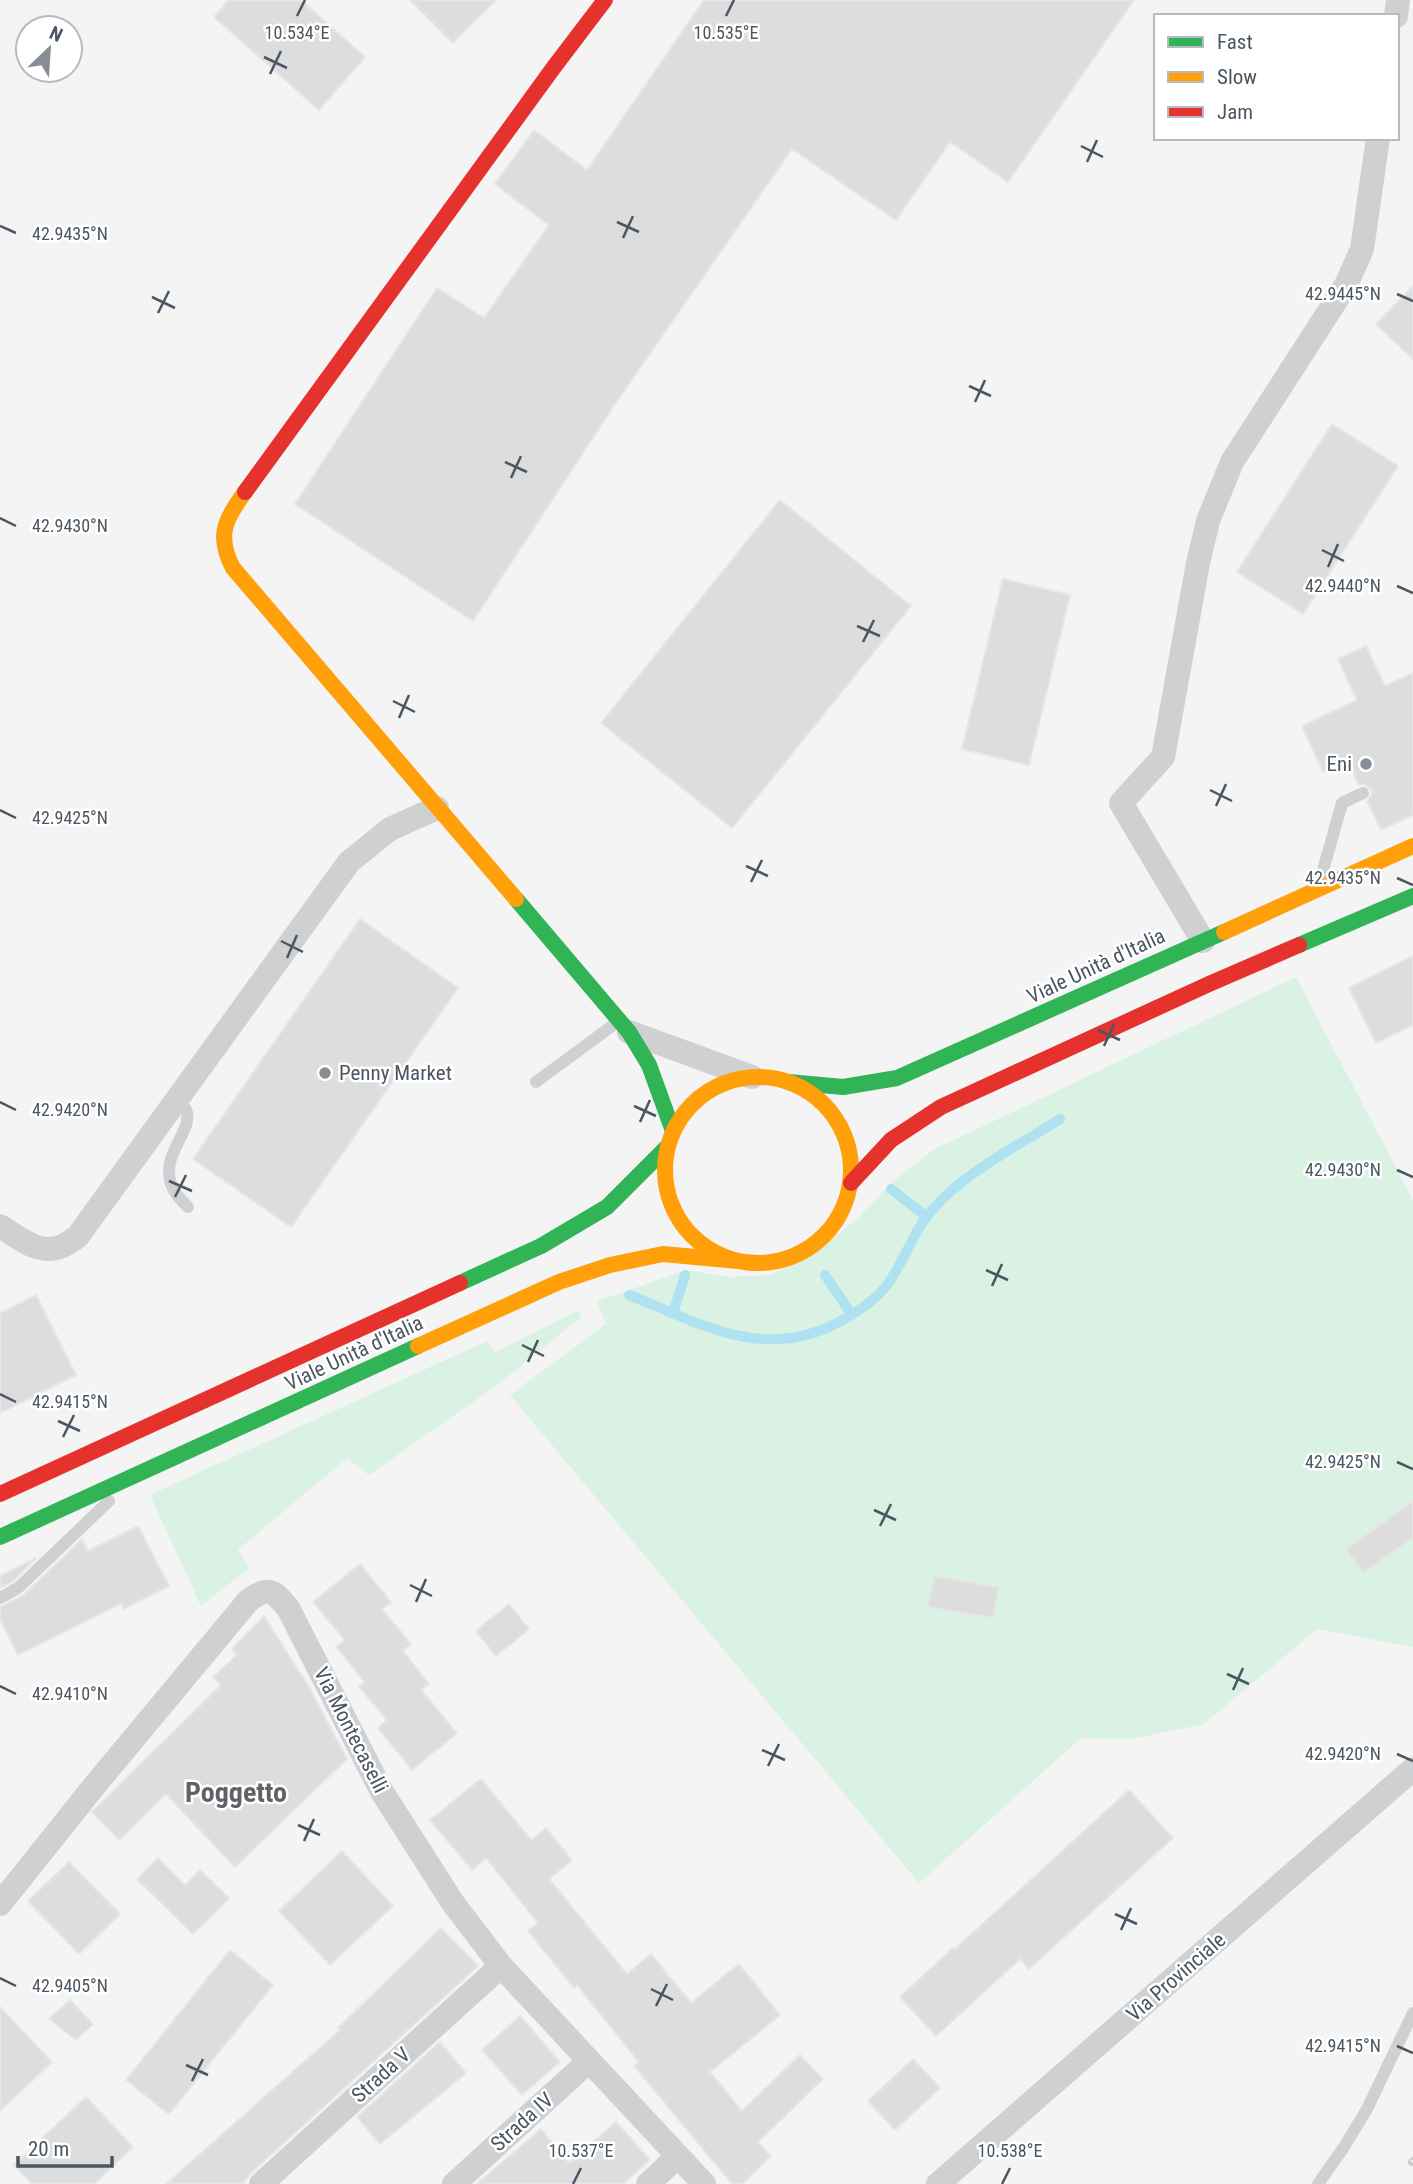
<svg xmlns="http://www.w3.org/2000/svg" width="1413" height="2184" viewBox="0 0 1413 2184" font-family="'Roboto Condensed',sans-serif">
  <rect width="100%" height="100%" fill="#f4f4f4"/>
  <path fill="#d9f2e3" d="M 1296,977 L 1413,1200 L 1413,1647 L 1317,1629 L 1204,1724 L 1132,1739 L 1081,1738 L 919,1883 L 510,1395 L 606,1324 L 597,1301 L 687,1270 L 728,1277 L 770,1275 L 811,1256 L 857,1219 L 892,1182 L 933,1150 Z
    M 577,1311 L 581,1313 L 580,1318 L 500,1383 L 369,1475 L 347,1458 L 238,1550 L 249,1568 L 201,1606 L 150,1495 L 487,1341 L 495,1352 Z"/>
  <g fill="none" stroke-linecap="round" stroke-linejoin="round">
    <path stroke="#aee2f0" stroke-width="10" d="M 891,1189 L 927,1217
      M 825,1275 L 852,1315
      M 629,1295 C 702,1324 764,1363 841,1321 C 857,1312 876,1300 887,1285 C 905,1261 913,1230 934,1208 C 968,1170 1018,1146 1060,1119
      M 673,1313 L 685,1275"/>
  </g>
  <path fill="#ddddde" stroke="#e5e6e7" stroke-width="2" d="M 229,0 L 301,0 L 365,57 L 319,110 L 214,17 Z
    M 410,0 L 496,0 L 453,43 Z
    M 704,0 L 1134,0 L 1008,182 L 950,142 L 896,220 L 792,149 L 615,404 L 473,621 L 295,504 L 437,288 L 484,318 L 549,225 L 495,184 L 534,130 L 587,170 Z
    M 1413,286 L 1413,359 L 1376,324 Z
    M 1332,424 L 1398,466 L 1303,614 L 1237,572 Z
    M 780,500 L 911,606 L 732,828 L 601,723 Z
    M 1003,579 L 1070,595 L 1029,765 L 962,749 Z
    M 1366,646 L 1385,686 L 1413,673 L 1413,815 L 1381,830 L 1367,801 L 1372,794 L 1371,789 L 1364,784 L 1359,785 L 1348,760 L 1323,772 L 1302,726 L 1357,700 L 1338,659 Z
    M 360,919 L 458,988 L 291,1227 L 193,1159 Z
    M 1413,956 L 1413,1025 L 1376,1043 L 1349,988 Z
    M 36,1295 L 76,1375 L 0,1413 L 0,1313 Z
    M 1413,1501 L 1413,1538 L 1363,1573 L 1346,1549 Z
    M 138,1526 L 169,1586 L 124,1609 L 122,1603 L 18,1655 L 0,1619 L 0,1607 L 24,1595 L 82,1539 L 88,1551 Z
    M 36,1558 L 13,1581 L 0,1588 L 0,1576 Z
    M 360,1564 L 391,1602 L 382,1609 L 411,1644 L 403,1651 L 429,1684 L 421,1690 L 457,1733 L 412,1770 L 378,1728 L 387,1720 L 359,1687 L 365,1682 L 336,1647 L 345,1640 L 313,1602 Z
    M 934,1576 L 999,1587 L 993,1618 L 928,1607 Z
    M 509,1604 L 529,1629 L 496,1656 L 476,1631 Z
    M 264,1616 L 309,1687 L 347,1759 L 235,1867 L 166,1794 L 119,1840 L 92,1812 L 221,1685 L 213,1677 L 237,1655 L 232,1649 Z
    M 481,1779 L 531,1840 L 546,1828 L 572,1860 L 549,1879 L 627,1974 L 651,1954 L 691,2003 L 739,1964 L 780,2015 L 710,2072 L 742,2111 L 800,2055 L 823,2079 L 758,2142 L 771,2156 L 742,2184 L 732,2184 L 634,2066 L 639,2062 L 577,1985 L 574,1988 L 528,1931 L 538,1923 L 486,1858 L 472,1870 L 430,1820 Z
    M 1129,1790 L 1173,1838 L 1029,1969 L 1020,1959 L 936,2036 L 900,1997 L 953,1948 L 954,1950 Z
    M 342,1851 L 393,1906 L 330,1965 L 279,1911 Z
    M 158,1858 L 185,1885 L 200,1870 L 229,1898 L 193,1934 L 137,1879 Z
    M 69,1862 L 120,1914 L 79,1954 L 28,1901 Z
    M 441,1928 L 478,1966 L 251,2173 L 242,2184 L 166,2184 L 340,2030 L 338,2028 Z
    M 230,1950 L 273,1985 L 169,2114 L 126,2080 Z
    M 70,2000 L 93,2024 L 76,2040 L 49,2019 Z
    M 0,2007 L 52,2062 L 0,2111 Z
    M 520,2016 L 560,2062 L 522,2095 L 482,2050 Z
    M 440,2042 L 466,2073 L 380,2144 L 357,2117 Z
    M 913,2059 L 940,2088 L 895,2130 L 868,2101 Z
    M 86,2097 L 133,2147 L 94,2184 L 32,2184 L 14,2165 Z
    M 616,2122 L 650,2160 L 623,2184 L 477,2184 L 541,2129 L 569,2163 Z"/>
  <g fill="none" stroke-linecap="round" stroke-linejoin="round">
    <path stroke="#ced0d2" stroke-width="12" d="M 1320,881 L 1342,803 L 1363,793
      M 536,1082 L 616,1023
      M 176,1101 C 181,1104 186,1107 187,1113 C 191,1133 161,1155 171,1184 C 174,1193 181,1200 188,1207
      M 0,1598 L 18,1588 L 109,1501
      M 1318,2184 L 1344,2147 L 1367,2109 L 1413,2013"/>
    <path stroke="#ced0d2" stroke-width="24" d="M 1396,16 L 1398,0
      M 1203,941 L 1121,803 L 1163,757 L 1198,563 L 1208,521 L 1232,462 L 1346,285 L 1362,249 L 1378,138
      M 629,1032 L 752,1077
      M 0,1226 C 28,1244 48,1262 78,1236 L 349,862 L 390,829 L 437,808
      M 0,1904 L 95,1785 L 249,1600 C 269,1586 274,1591 288,1608 L 382,1792 L 453,1903 L 501,1966 L 704,2184
      M 261,2184 L 501,1966
      M 454,2184 L 589,2061
      M 648,2184 L 678,2156
      M 938,2184 L 1413,1769"/>
    <path stroke="#30b455" stroke-width="16" d="M 516,899 L 629,1032 L 649,1065 L 673,1131
      M 1299,945 L 1413,896
      M 788,1082 L 843,1087 L 897,1078 L 1224,932
      M 460,1283 L 541,1246 L 607,1207 L 667,1147
      M 0,1537 L 418,1346"/>
    <path stroke="#ff9f0a" stroke-width="16" d="M 245,492 C 225,519 216,536 233,568 L 516,899
      M 1224,932 L 1413,846
      M665 1170a93 93 0 1 1 186 0a93 93 0 1 1-186 0Z
      M 418,1346 L 559,1282 L 610,1265 L 663,1254 L 738,1261"/>
    <path stroke="#e5322d" stroke-width="16" d="M 245,492 L 554,67 L 605,0
      M 851,1183 L 891,1140 L 941,1107 L 1209,984 L 1299,945
      M 0,1494 L 460,1283"/>
    <g stroke="#c9cacc" stroke-width="8">
      <path id="rail" d="M 1412,2162 L 1413,2161"/>
    </g>
    <use href="#rail" stroke="#fff" stroke-width="5" stroke-dasharray="16" stroke-linecap="butt"/>
  </g>
  <path fill="none" stroke="#4a5661" stroke-width="2.5" d="M 297,16 L 305,0M 726,16 L 734,0M 264,57 L 287,68M 270,74 L 281,51M 1081,146 L 1103,157M 1087,162 L 1097,140M 617,222 L 639,232M 0,226 L 16,233M 623,238 L 633,216M 1397,294 L 1413,301M 152,297 L 175,308M 158,313 L 169,291M 969,386 L 991,396M 975,402 L 985,380M 505,462 L 527,472M 511,478 L 521,456M 0,518 L 16,526M 1322,550 L 1344,561M 1328,567 L 1338,544M 1397,586 L 1413,593M 857,626 L 880,636M 863,642 L 874,620M 393,701 L 415,712M 399,718 L 409,695M 1210,790 L 1232,801M 1216,806 L 1226,784M 0,810 L 16,818M 746,866 L 768,876M 1397,878 L 1413,885M 751,882 L 762,860M 281,941 L 303,952M 287,958 L 297,935M 1098,1030 L 1120,1040M 1104,1046 L 1114,1024M 0,1102 L 16,1110M 634,1106 L 656,1116M 640,1122 L 650,1100M 1397,1170 L 1413,1177M 169,1181 L 192,1191M 175,1197 L 186,1175M 986,1270 L 1008,1280M 992,1286 L 1002,1264M 522,1345 L 544,1356M 528,1362 L 538,1340M 0,1394 L 16,1402M 58,1421 L 80,1431M 63,1437 L 74,1415M 1397,1462 L 1413,1469M 874,1510 L 896,1520M 880,1526 L 891,1504M 410,1585 L 432,1596M 416,1602 L 426,1579M 1227,1674 L 1249,1684M 0,1686 L 16,1694M 1233,1690 L 1243,1668M 762,1750 L 785,1760M 1397,1754 L 1413,1761M 768,1766 L 779,1744M 298,1825 L 320,1835M 304,1841 L 314,1819M 1115,1914 L 1137,1924M 1121,1930 L 1131,1908M 0,1978 L 16,1986M 651,1989 L 673,2000M 656,2006 L 667,1984M 1397,2046 L 1413,2053M 186,2065 L 208,2075M 192,2081 L 203,2059M 573,2184 L 581,2168M 1002,2184 L 1010,2168"/>
  <g fill="#868d94" stroke="#fff" stroke-width="2.5">
    <circle cx="1366" cy="764" r="7"/>
    <circle cx="325" cy="1073" r="7"/>
  </g>
  <g text-anchor="middle" stroke-width="5" stroke-linejoin="round" paint-order="stroke">
    <g font-size="21" fill="#4a5661" stroke="#fff" text-anchor="end">
      <text x="1352" y="771">Eni</text>
      <text x="339" y="1080" text-anchor="start">Penny Market</text>
    </g>
    <g font-size="21" fill="#4a5661" stroke="#fff">
      <text transform="translate(1096 966) rotate(-25)" y="7">Viale Unità d'Italia</text>
      <text transform="translate(354 1353) rotate(-25)" y="7">Viale Unità d'Italia</text>
      <text transform="translate(351 1730) rotate(63)" y="7">Via Montecaselli</text>
      <text transform="translate(1176 1977) rotate(-41)" y="7">Via Provinciale</text>
      <text transform="translate(381 2075) rotate(-42)" y="7">Strada V</text>
      <text transform="translate(522 2122) rotate(-42)" y="7">Strada IV</text>
    </g>
    <g font-size="28" font-weight="bold" fill="#5f6368" stroke="#fff">
      <text x="236" y="1802">Poggetto</text>
    </g>
  </g>
  <g font-size="18" text-anchor="middle" fill="#4a5661" stroke="#fff" stroke-width="5" stroke-linejoin="round" paint-order="stroke">
    <text x="297" y="39">10.534°E</text>
    <text x="726" y="39">10.535°E</text>
    <text x="70" y="240">42.9435°N</text>
    <text x="1343" y="300">42.9445°N</text>
    <text x="70" y="532">42.9430°N</text>
    <text x="1343" y="592">42.9440°N</text>
    <text x="70" y="824">42.9425°N</text>
    <text x="1343" y="884">42.9435°N</text>
    <text x="70" y="1116">42.9420°N</text>
    <text x="1343" y="1176">42.9430°N</text>
    <text x="70" y="1408">42.9415°N</text>
    <text x="1343" y="1468">42.9425°N</text>
    <text x="70" y="1700">42.9410°N</text>
    <text x="1343" y="1760">42.9420°N</text>
    <text x="70" y="1992">42.9405°N</text>
    <text x="1343" y="2052">42.9415°N</text>
    <text x="581" y="2157">10.537°E</text>
    <text x="1010" y="2157">10.538°E</text>
  </g>
  <rect x="1154" y="14" width="245" height="126" fill="#ffffff" stroke="#b7bbc0" stroke-width="2"/>
  <rect x="1168" y="37" width="35" height="10" fill="#30b455" stroke="#b7bbc0" stroke-width="2"/>
  <text x="1217" y="49" font-size="21" fill="#4a5661">Fast</text>
  <rect x="1168" y="72" width="35" height="10" fill="#ff9f0a" stroke="#b7bbc0" stroke-width="2"/>
  <text x="1217" y="84" font-size="21" fill="#4a5661">Slow</text>
  <rect x="1168" y="107" width="35" height="10" fill="#e5322d" stroke="#b7bbc0" stroke-width="2"/>
  <text x="1217" y="119" font-size="21" fill="#4a5661">Jam</text>
  <g transform="translate(49 49) rotate(25)"><circle r="33" fill="#ffffff" stroke="#b7bbc0" stroke-width="2"/>
  <path d="M0-5L12 26L0 18L-12 26Z" fill="#868d94"/>
  <text y="-10" font-size="19" font-weight="bold" text-anchor="middle" fill="#4a5661">N</text>
  </g>
  <path d="M18 2156v10h94v-10" fill="none" stroke="#4a5661" stroke-width="3.5"/>
  <text x="28" y="2156" font-size="21" fill="#4a5661" stroke="#ffffff" stroke-width="5" paint-order="stroke">20 m</text>
</svg>
